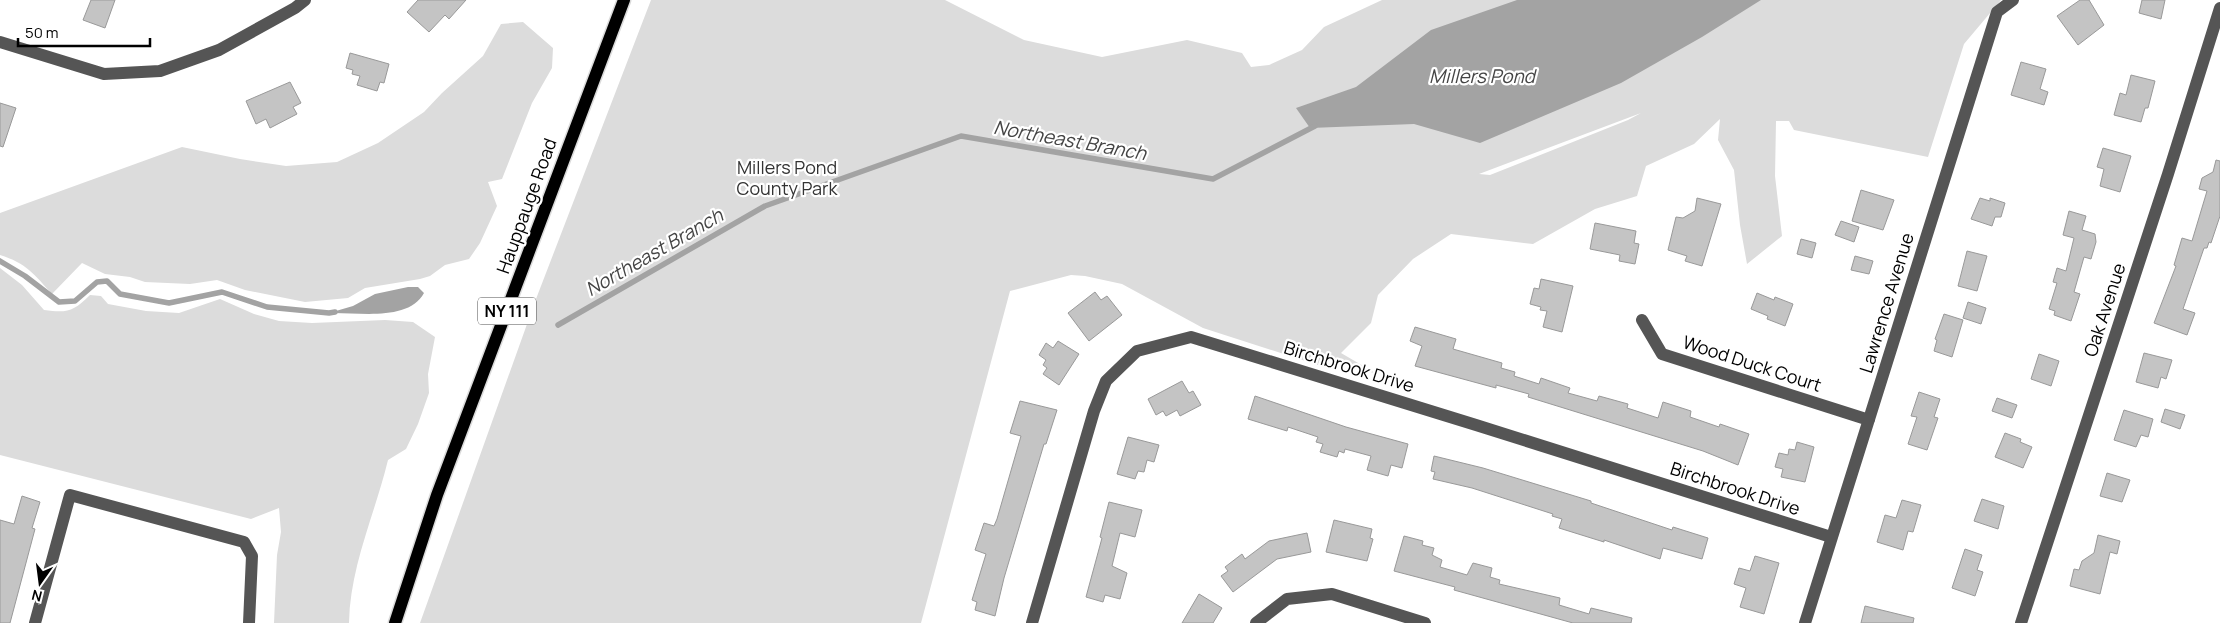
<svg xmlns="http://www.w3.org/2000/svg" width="2220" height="623" viewBox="0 0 2220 623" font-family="Manrope,sans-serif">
  <rect width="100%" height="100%" fill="#fff"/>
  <path fill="#dcdcdc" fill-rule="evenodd" d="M 651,0 L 945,0 L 1024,40 L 1102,57 L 1187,40 L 1242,53 L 1251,67 L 1269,65 L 1302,50 L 1324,27 L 1382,0 L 2001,0 L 1964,44 L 1928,157 L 1794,130 L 1789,121 L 1776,121 L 1775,176 L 1782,236 L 1747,264 L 1740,225 L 1734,170 L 1718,140 L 1720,119 L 1694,144 L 1646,166 L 1637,196 L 1595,209 L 1533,244 L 1451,234 L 1413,259 L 1378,295 L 1371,323 L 1341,353 L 1377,374 L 1321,357 L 1318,365 L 1203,328 L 1122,284 L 1085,276 L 1071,275 L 1010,291 L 921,623 L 420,623 L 536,299 ZM 1641,113 L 1628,120 L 1490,175 L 1479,174 Z
    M 523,22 L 553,48 L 552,68 L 532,103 L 502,179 L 488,182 L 497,206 L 480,243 L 469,259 L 445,265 L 430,276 L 420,279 L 365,288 L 348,298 L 305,302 L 245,290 L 217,280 L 190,284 L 145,282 L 130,277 L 105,274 L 82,263 L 52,294 C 34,274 26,263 0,255 L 0,213 L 182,147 L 240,159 L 286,166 L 337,162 L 378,143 L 424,112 L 442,93 L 483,56 L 501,24 Z
    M 0,268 L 22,285 L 44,310 C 67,313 73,312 90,295 L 101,296 L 108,304 L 146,311 L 179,313 L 220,299 L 254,314 L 279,321 L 312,323 L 385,320 L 413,322 L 435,337 L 428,374 L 429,393 L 418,424 L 406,449 L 388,460 C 375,514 350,566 349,623 L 274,623 L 277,555 L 281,532 L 279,508 L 251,519 L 0,455 Z"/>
  <path fill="#a3a3a3" d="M 1517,0 L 1761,0 L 1702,37 L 1621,83 L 1480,143 L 1414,124 L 1310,128 L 1296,108 L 1356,87 L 1431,30 Z
    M 408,287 L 418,287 L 424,293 C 408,322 358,312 329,313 L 353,306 L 375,294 Z"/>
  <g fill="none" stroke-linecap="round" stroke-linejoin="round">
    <path stroke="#a3a3a3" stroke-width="5.5" d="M 0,261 L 25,276 L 59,302 L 75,301 L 97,282 L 107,281 L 120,294 L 169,303 L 222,292 L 267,307 L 329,313 L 335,312
      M 558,325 L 765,206 L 961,136 L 1213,179 L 1315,126"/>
  </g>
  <path fill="#c4c4c4" stroke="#999" d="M 91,0 L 115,0 L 105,28 L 83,20 Z
    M 418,0 L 466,0 L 449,19 L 445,15 L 429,32 L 407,12 Z
    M 2080,0 L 2089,0 L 2104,25 L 2078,45 L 2057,16 Z
    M 2142,0 L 2165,0 L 2161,19 L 2139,13 Z
    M 350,53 L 389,64 L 384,83 L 380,82 L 377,91 L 357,85 L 360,76 L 352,74 L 353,70 L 346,68 Z
    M 2021,62 L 2046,69 L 2040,89 L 2048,92 L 2044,105 L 2011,95 Z
    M 2131,75 L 2155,81 L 2148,108 L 2145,108 L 2141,122 L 2114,115 L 2120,93 L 2126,95 Z
    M 290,82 L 301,103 L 293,107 L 297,114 L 270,128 L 266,119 L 256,124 L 246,101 Z
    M 0,103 L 16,108 L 3,147 L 0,146 Z
    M 2103,148 L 2131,156 L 2120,192 L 2100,186 L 2104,169 L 2097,167 Z
    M 2216,160 L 2220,161 L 2220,216 L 2211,243 L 2209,242 L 2207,248 L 2204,248 L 2183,309 L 2195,313 L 2187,335 L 2154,323 L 2176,266 L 2174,265 L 2182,238 L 2192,241 L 2207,191 L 2199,189 L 2202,178 L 2213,172 Z
    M 1861,190 L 1894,200 L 1883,230 L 1852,221 Z
    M 1697,198 L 1721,204 L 1702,266 L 1685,261 L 1687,256 L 1668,250 L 1676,217 L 1683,218 L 1695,211 Z
    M 1980,198 L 1990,201 L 1990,198 L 2005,203 L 2001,217 L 1995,217 L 1992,226 L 1971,219 Z
    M 2069,211 L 2086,216 L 2082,230 L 2095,234 L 2096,242 L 2091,259 L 2084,257 L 2074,292 L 2080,294 L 2071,321 L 2054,315 L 2055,311 L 2049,309 L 2057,283 L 2053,282 L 2057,268 L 2066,271 L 2074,238 L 2063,235 Z
    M 1841,221 L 1859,227 L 1854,242 L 1835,235 Z
    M 1595,223 L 1636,231 L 1634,243 L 1639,244 L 1635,264 L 1619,261 L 1620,255 L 1590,249 Z
    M 1801,239 L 1816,243 L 1812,258 L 1797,254 Z
    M 1967,251 L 1987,256 L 1977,291 L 1958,286 Z
    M 1855,256 L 1873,261 L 1869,274 L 1851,270 Z
    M 1541,279 L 1573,286 L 1562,332 L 1543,327 L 1547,311 L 1540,310 L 1541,307 L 1530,304 L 1534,288 L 1539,289 Z
    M 1095,292 L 1101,300 L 1107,296 L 1122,315 L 1089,341 L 1068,313 Z
    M 1757,293 L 1774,300 L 1775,297 L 1793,304 L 1785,326 L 1767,319 L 1768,316 L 1751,309 Z
    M 1968,302 L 1986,308 L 1981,324 L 1963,318 Z
    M 1944,314 L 1963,320 L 1952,357 L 1934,351 L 1937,340 L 1935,339 Z
    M 1415,327 L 1456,339 L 1453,349 L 1502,363 L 1501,368 L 1515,372 L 1514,376 L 1539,384 L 1541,378 L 1570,388 L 1568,393 L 1597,401 L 1599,396 L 1628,404 L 1627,408 L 1658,418 L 1663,402 L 1691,411 L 1690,417 L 1719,427 L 1720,424 L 1749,434 L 1738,465 L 1703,451 L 1528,397 L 1529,394 L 1496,385 L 1496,388 L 1415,366 L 1422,346 L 1410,341 Z
    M 1058,341 L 1079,354 L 1059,385 L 1043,374 L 1047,368 L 1043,365 L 1046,360 L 1039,355 L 1046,343 L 1053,348 Z
    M 2144,353 L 2172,360 L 2166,379 L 2161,377 L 2158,388 L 2136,382 Z
    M 2039,354 L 2059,361 L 2051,386 L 2031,379 Z
    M 1182,381 L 1189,393 L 1193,391 L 1201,405 L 1180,416 L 1177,410 L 1166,416 L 1163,411 L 1156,415 L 1148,399 Z
    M 1919,392 L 1940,399 L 1934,417 L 1938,418 L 1927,450 L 1908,444 L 1917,417 L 1911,416 Z
    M 1255,396 L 1346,427 L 1408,444 L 1402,468 L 1391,465 L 1388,476 L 1367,470 L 1371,456 L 1345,449 L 1344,453 L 1339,451 L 1337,457 L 1320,452 L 1323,444 L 1316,442 L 1318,437 L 1288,427 L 1287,431 L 1248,419 Z
    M 1997,398 L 2017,405 L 2012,418 L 1992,411 Z
    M 1020,401 L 1057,410 L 1046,444 L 1044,444 L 1004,578 L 995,616 L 975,610 L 977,602 L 972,600 L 986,554 L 975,550 L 984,523 L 994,526 L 997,519 L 1021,436 L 1010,433 Z
    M 2165,409 L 2185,415 L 2180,429 L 2161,422 Z
    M 2124,410 L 2153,419 L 2148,437 L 2141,435 L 2136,447 L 2114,440 Z
    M 2005,433 L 2021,439 L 2020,442 L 2032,447 L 2023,468 L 1995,457 Z
    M 1128,437 L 1159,445 L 1154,462 L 1147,460 L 1144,472 L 1138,471 L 1135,479 L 1117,474 Z
    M 1797,442 L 1814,447 L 1805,482 L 1781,477 L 1783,469 L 1775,467 L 1779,453 L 1788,455 L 1789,449 L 1795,450 Z
    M 1434,456 L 1483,468 L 1591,501 L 1591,503 L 1672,530 L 1673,527 L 1708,538 L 1702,559 L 1663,548 L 1660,559 L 1604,540 L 1604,542 L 1559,528 L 1562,519 L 1552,516 L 1553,514 L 1472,488 L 1433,479 L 1435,472 L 1431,471 Z
    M 2107,473 L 2130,480 L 2122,502 L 2100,496 Z
    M 22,496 L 40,502 L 32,528 L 35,529 L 10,623 L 0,623 L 0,520 L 14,524 Z
    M 1982,499 L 2004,506 L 1998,529 L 1974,521 Z
    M 1902,500 L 1921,505 L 1913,532 L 1908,531 L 1903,550 L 1877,542 L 1885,515 L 1896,518 Z
    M 1109,502 L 1142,510 L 1135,537 L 1120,533 L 1112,566 L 1127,573 L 1120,599 L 1105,595 L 1103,602 L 1086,597 L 1102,538 L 1100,537 Z
    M 1334,520 L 1372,529 L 1370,538 L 1373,539 L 1367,561 L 1326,552 Z
    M 1307,533 L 1311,552 L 1277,559 L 1233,592 L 1221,576 L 1228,571 L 1225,567 L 1242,554 L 1245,559 L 1269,541 Z
    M 2098,535 L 2120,541 L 2117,554 L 2110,552 L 2100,594 L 2070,586 L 2074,569 L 2079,570 L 2082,561 L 2094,553 Z
    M 1404,536 L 1423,541 L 1422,545 L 1434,548 L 1432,555 L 1442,560 L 1440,567 L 1467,575 L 1473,563 L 1492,568 L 1490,577 L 1500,580 L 1499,584 L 1560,598 L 1559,605 L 1589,614 L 1591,608 L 1632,618 L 1631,623 L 1573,623 L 1454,590 L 1455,587 L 1394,571 Z
    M 1965,549 L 1982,555 L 1977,570 L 1983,572 L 1975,596 L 1952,588 Z
    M 1755,556 L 1779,563 L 1764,614 L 1740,607 L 1746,588 L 1734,584 L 1739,568 L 1750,571 Z
    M 1199,594 L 1222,608 L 1213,623 L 1182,623 Z
    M 1865,606 L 1914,618 L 1913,623 L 1861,623 Z"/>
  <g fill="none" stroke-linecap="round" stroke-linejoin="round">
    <g stroke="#dbdbdb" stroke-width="15">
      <path id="major" d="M 395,623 L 437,495 L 624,0"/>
    </g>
    <path stroke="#555" stroke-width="12" d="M 0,42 L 104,74 L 160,71 L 219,50 L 295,8 L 305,0
      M 1642,320 L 1662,354 L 1869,420
      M 35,623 L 70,495 L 244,542 L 252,556 L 249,623
      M 1032,623 L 1094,411 L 1106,381 L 1137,351 L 1191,337 L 1476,425 L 1831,537
      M 1256,623 L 1287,599 L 1332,594 L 1425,623
      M 1805,623 L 1997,12 L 2013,0
      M 2021,623 L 2168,174 L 2220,8"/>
    <use href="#major" stroke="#000" stroke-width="12"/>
  </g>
  <g text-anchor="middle" stroke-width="4.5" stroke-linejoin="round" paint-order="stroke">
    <rect fill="#fff" stroke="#4c4c4c" stroke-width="1" x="478" y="297.5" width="58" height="27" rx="4"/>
    <g font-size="16" font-weight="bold" fill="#000">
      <text x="507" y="317">NY 111</text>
    </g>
    <g font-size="18" fill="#333" stroke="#fff">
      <text x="787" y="174">Millers Pond<tspan x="787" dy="21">County Park</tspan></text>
    </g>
    <g font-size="18" fill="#000" stroke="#fff">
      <text transform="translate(527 206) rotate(-70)" y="6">Hauppauge Road</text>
      <text transform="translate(1887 303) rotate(-73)" y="6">Lawrence Avenue</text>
      <text transform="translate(2105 310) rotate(-72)" y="6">Oak Avenue</text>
      <text transform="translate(1752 364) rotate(18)" y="6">Wood Duck Court</text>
      <text transform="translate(1349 367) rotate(17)" y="6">Birchbrook Drive</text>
      <text transform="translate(1735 489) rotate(18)" y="6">Birchbrook Drive</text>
    </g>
    <g font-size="19" font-style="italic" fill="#444" stroke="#fff">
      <text x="1482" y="83">Millers Pond</text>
      <text transform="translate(1070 140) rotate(10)" y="7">Northeast Branch</text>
      <text transform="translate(654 252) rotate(-30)" y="7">Northeast Branch</text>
    </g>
  </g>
  <g transform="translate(40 583) rotate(194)" stroke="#ffffff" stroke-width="4" paint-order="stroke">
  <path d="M0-4L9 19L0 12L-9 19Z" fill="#000000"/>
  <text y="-8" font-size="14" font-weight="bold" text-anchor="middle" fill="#000000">N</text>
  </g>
  <path d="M18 38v8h132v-8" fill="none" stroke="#000000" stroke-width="2.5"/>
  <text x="25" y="38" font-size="15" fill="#000000" stroke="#ffffff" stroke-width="4" paint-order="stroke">50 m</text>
</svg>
